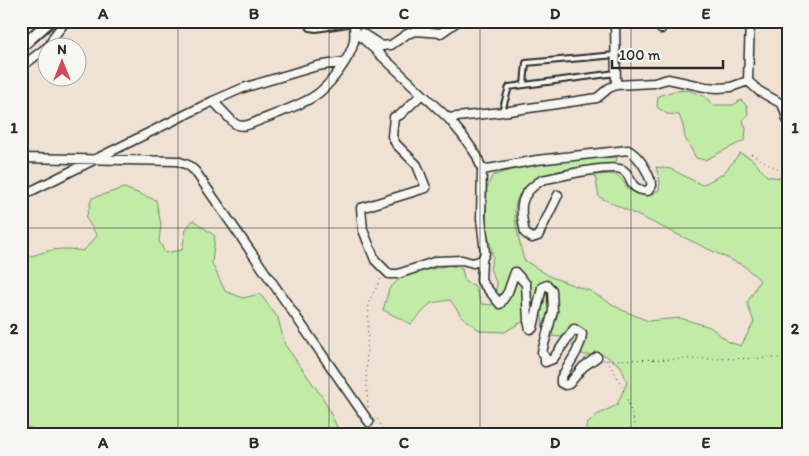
<svg xmlns="http://www.w3.org/2000/svg" width="809" height="456" viewBox="0 0 809 456" font-family="Itim,sans-serif">
  <rect width="100%" height="100%" fill="#efe2d5"/>
  <filter id="ink" filterUnits="userSpaceOnUse"><feTurbulence type="fractalNoise" baseFrequency=".02" numOctaves="2"/><feDisplacementMap in="SourceGraphic" scale="10" xChannelSelector="R" yChannelSelector="G"/><feConvolveMatrix kernelMatrix="1 2 1 2 8 2 1 2 1" color-interpolation-filters="sRGB"/></filter>
  <g filter="url(#ink)">
    <path fill="#c1eba7" stroke="#768b69" d="M 688,90 L 706,97 L 712,105 L 733,105 L 741,100 L 747,106 L 748,114 L 743,120 L 746,129 L 745,140 L 705,160 L 696,158 L 685,138 L 683,126 L 679,115 L 667,114 L 657,107 L 658,96 L 674,91 Z
      M 740,153 L 752,159 L 767,176 L 788,179 L 788,435 L 586,435 L 586,425 L 597,415 L 617,405 L 627,382 L 621,366 L 605,355 L 584,355 L 562,337 L 547,336 L 543,330 L 542,316 L 518,324 L 505,332 L 481,331 L 463,318 L 450,300 L 431,303 L 411,324 L 383,310 L 389,289 L 402,276 L 449,265 L 462,269 L 465,282 L 474,285 L 482,304 L 493,305 L 497,284 L 490,269 L 493,257 L 486,226 L 487,188 L 492,176 C 526,163 580,159 617,157 L 616,164 C 584,168 521,166 515,207 C 513,219 521,248 524,260 L 551,277 L 590,291 L 622,310 L 648,321 L 680,318 L 710,327 L 729,342 L 741,346 L 754,322 L 747,303 L 760,280 L 744,266 L 599,197 L 595,175 C 612,174 620,171 627,189 L 646,196 L 659,190 L 660,182 L 656,167 L 671,169 L 702,185 L 723,174 Z
      M 124,188 L 156,200 L 161,225 L 159,241 L 165,253 L 182,250 L 186,229 L 193,220 L 215,236 L 212,263 L 225,291 L 243,298 L 260,294 L 278,318 L 285,345 L 323,398 L 341,435 L 46,435 L 21,424 L 21,260 C 46,251 57,246 83,251 L 97,236 L 86,218 L 92,198 Z"/>
    <g fill="none" stroke-linecap="round" stroke-linejoin="round">
      <g stroke="#2b2b2b" stroke-width="8">
        <path id="service" d="M 306,21 L 310,28 L 316,29 L 354,23
          M 524,85 L 526,63 L 616,55
          M 502,111 L 509,87 L 616,73"/>
      </g>
      <g stroke="#2b2b2b" stroke-width="11">
        <path id="minor" d="M 615,21 L 616,85
          M 548,24 L 569,21
          M 661,29 L 661,21
          M 357,33 L 448,118 L 463,136 L 477,156 L 482,170 L 481,218 L 485,253 L 482,260 L 481,281 L 500,304 L 508,292 L 515,272 L 526,284 L 528,321 L 530,329 L 533,328 L 542,287 L 547,285 L 552,290 L 553,311 L 542,352 L 545,357 L 545,362 L 553,359 L 574,329 L 582,334 L 581,341 L 576,353 L 561,378 L 561,383 L 565,385 L 569,384 L 583,367 L 597,357
          M 362,33 L 382,46 L 391,45 L 407,34 L 416,31 L 441,33 L 458,21
          M 21,67 L 50,45 L 54,36 L 66,21
          M 748,81 L 750,21
          M 748,81 L 759,91 L 782,104 L 785,111 L 787,120
          M 422,94 L 400,115 L 394,117 L 392,136 L 396,144 L 417,165 L 426,188 L 361,208 L 363,230 L 375,260 L 389,274 L 398,274 L 437,261 L 462,260 L 473,263 L 482,260
          M 213,101 L 234,123 C 243,130 254,122 263,119 C 279,113 298,106 313,97 C 328,88 351,58 354,41 C 355,35 354,28 354,21
          M 448,118 L 502,112 L 597,98 L 609,88 L 616,85 L 654,83 L 668,79 L 705,87 L 718,88 L 731,87 L 748,81
          M 21,158 L 177,161 L 188,165 L 195,171 L 369,422
          M 482,170 L 537,160 L 628,150 C 640,157 648,172 652,185 L 648,191 C 626,189 635,178 623,170 C 612,163 557,177 542,180 C 517,195 520,209 525,233 L 532,238 L 538,236 L 558,195
          M 21,196 L 213,101 L 243,88 L 317,66 L 344,62"/>
      </g>
      <g stroke="#2b2b2b" stroke-width="14">
        <path id="tertiary" d="M 21,47 L 50,21"/>
      </g>
      <path stroke="#2b2b2b" stroke-width="1" stroke-dasharray="1 4" stroke-linecap="butt" d="M 751,154 L 788,175
        M 603,360 L 788,358
        M 606,360 C 624,382 630,409 638,435
        M 368,407 L 366,376 L 369,301 L 381,279
        M 374,418 L 376,417 L 386,435"/>
      <use href="#service" stroke="#f6f6f2" stroke-width="4"/>
      <use href="#minor" stroke="#f6f6f2" stroke-width="8"/>
      <use href="#tertiary" stroke="#f6f6f2" stroke-width="10"/>
    </g>
  </g>
  <path fill="none" stroke="#2b2b2b" stroke-width="1" stroke-opacity="0.55" d="M 178,21 L 178,435M 329,21 L 329,435M 480,21 L 480,435M 631,21 L 631,435M 21,228 L 788,228"/>
  <rect width="809" height="456" fill="none" stroke="#f6f6f2" stroke-width="55"/>
  <g transform="translate(62 62)"><circle r="24" fill="#f6f6f2" stroke="#a5a5a2"/>
  <path d="M0-4L9 19L0 12L-9 19Z" fill="#d1495b"/>
  <text y="-8" font-size="14" font-weight="bold" text-anchor="middle" fill="#2b2b2b">N</text>
  </g>
  <path d="M612 60v8h111v-8" fill="none" stroke="#2b2b2b" stroke-width="2.5"/>
  <text x="619" y="60" font-size="15" fill="#2b2b2b" stroke="#f6f6f2" stroke-width="4" paint-order="stroke">100 m</text>
  <rect x="28" y="28" width="754" height="400" fill="none" stroke="#2b2b2b" stroke-width="2"/>
  <g font-size="16" text-anchor="middle" font-weight="bold" fill="#2b2b2b">
    <text x="103" y="19">A</text>
    <text x="254" y="19">B</text>
    <text x="404" y="19">C</text>
    <text x="555" y="19">D</text>
    <text x="706" y="19">E</text>
    <text x="14" y="133">1</text>
    <text x="795" y="133">1</text>
    <text x="14" y="334">2</text>
    <text x="795" y="334">2</text>
    <text x="103" y="448">A</text>
    <text x="254" y="448">B</text>
    <text x="404" y="448">C</text>
    <text x="555" y="448">D</text>
    <text x="706" y="448">E</text>
  </g>
</svg>
